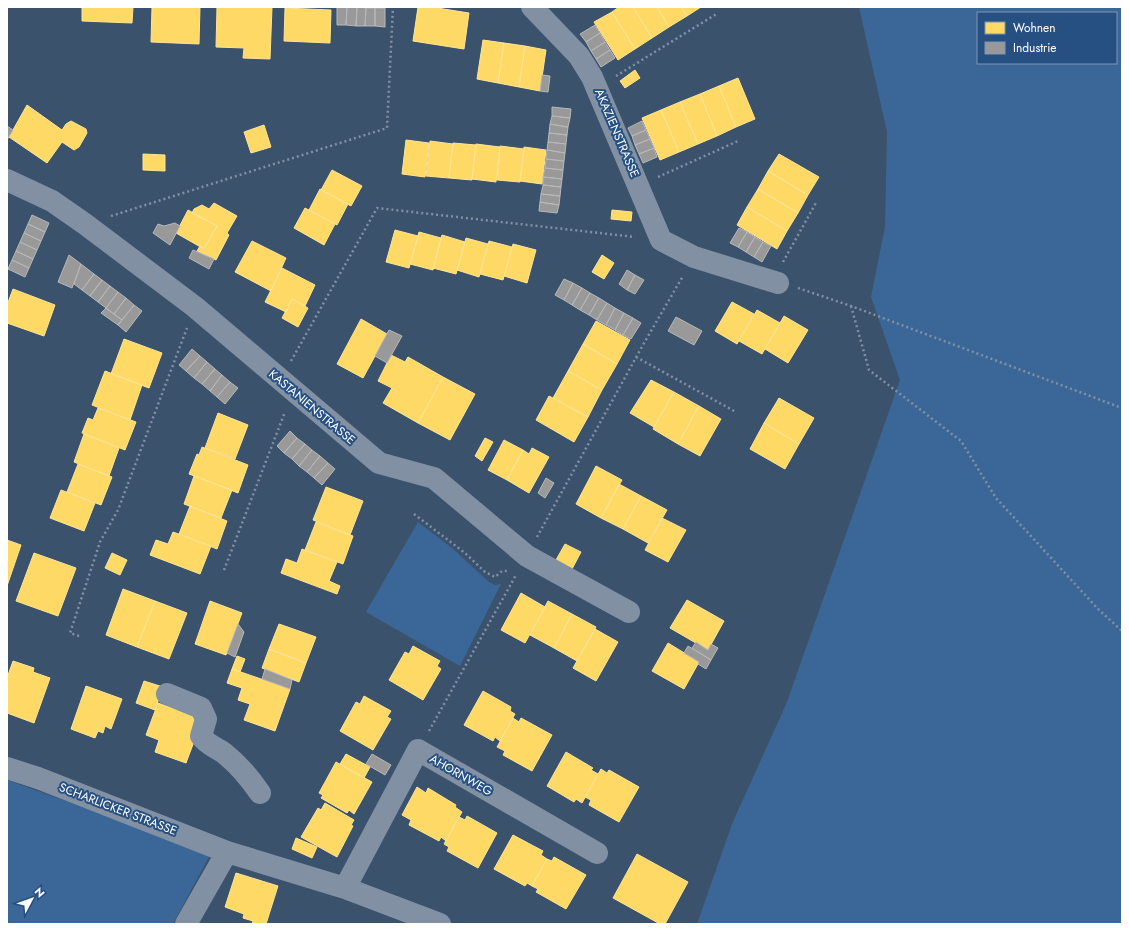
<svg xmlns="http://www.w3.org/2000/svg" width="1129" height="931" viewBox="0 0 1129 931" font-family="Jost,sans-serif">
  <rect width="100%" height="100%" fill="#3b526d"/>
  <path fill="#3a6798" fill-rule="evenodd" d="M 859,7 L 1122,7 L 1122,924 L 697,924 L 732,824 L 787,702 L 900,380 L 871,297 L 885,227 L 887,132 ZM 978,13 L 1116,13 L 1116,63 L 978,63 Z
    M 418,522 L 452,548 L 489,582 L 495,585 L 501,584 L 460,666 L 366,612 Z
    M 7,780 L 211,853 L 173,924 L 7,924 Z"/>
  <path fill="#ffd966" stroke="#ffe494" d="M 82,7 L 133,7 L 132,23 L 82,21 Z
    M 152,7 L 200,7 L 199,44 L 151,42 Z
    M 217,7 L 272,7 L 270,59 L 243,58 L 244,48 L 216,47 Z
    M 418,7 L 431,7 L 469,13 L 464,49 L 413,41 Z
    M 619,7 L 633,7 L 652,38 L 635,49 L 612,12 Z
    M 633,7 L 657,7 L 669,27 L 652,38 Z
    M 657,7 L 681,7 L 687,16 L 669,27 Z
    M 681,7 L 701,7 L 687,16 Z
    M 285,8 L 331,10 L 330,43 L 284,41 Z
    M 612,12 L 635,49 L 618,60 L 594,22 Z
    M 483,40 L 504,43 L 498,83 L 477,79 Z
    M 504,43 L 525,46 L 519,87 L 498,83 Z
    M 525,46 L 546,50 L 540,91 L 519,87 Z
    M 635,70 L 640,78 L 625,88 L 620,81 Z
    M 738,78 L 755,119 L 736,127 L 719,86 Z
    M 719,86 L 736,127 L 717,136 L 700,94 Z
    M 700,94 L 717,136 L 698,144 L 680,102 Z
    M 680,102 L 698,144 L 679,152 L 661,110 Z
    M 27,105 L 62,130 L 66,124 L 71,121 L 86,129 L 87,133 L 79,147 L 74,150 L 62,142 L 47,163 L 9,137 Z
    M 661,110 L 679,152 L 660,160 L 642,118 Z
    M 264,125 L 271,147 L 251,153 L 244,132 Z
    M 406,140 L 429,143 L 425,177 L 402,174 Z
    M 430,141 L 453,144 L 449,178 L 426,176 Z
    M 453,143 L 476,145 L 472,180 L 449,178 Z
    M 476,144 L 500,147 L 496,182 L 472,179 Z
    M 500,146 L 524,149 L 520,182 L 497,180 Z
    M 524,147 L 546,150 L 542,184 L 520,181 Z
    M 143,154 L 165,155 L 165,171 L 143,170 Z
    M 779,154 L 819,177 L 808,195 L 768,171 Z
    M 332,170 L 362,186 L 351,206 L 321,190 Z
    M 768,171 L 808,195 L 798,213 L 758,189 Z
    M 320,189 L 348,204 L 337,225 L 309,210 Z
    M 758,189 L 798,213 L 787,231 L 747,207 Z
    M 214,203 L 237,216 L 227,233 L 229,235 L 216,260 L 197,251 L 200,246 L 204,249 L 217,226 L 192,213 L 194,209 L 202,205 L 209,209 Z
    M 747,207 L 787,231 L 777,249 L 737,225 Z
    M 305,208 L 335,224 L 324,245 L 294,228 Z
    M 188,210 L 217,226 L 204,249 L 176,233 Z
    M 612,210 L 632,212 L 631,221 L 611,219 Z
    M 395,230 L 418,236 L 409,268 L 386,262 Z
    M 419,232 L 441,238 L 433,270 L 410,264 Z
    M 442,235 L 465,242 L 456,274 L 433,268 Z
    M 466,238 L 488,244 L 479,277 L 457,270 Z
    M 252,241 L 286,258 L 271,291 L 235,272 Z
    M 489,241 L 512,247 L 503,280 L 480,274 Z
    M 513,244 L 536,250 L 527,283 L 504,276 Z
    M 602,255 L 614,263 L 604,279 L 592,272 Z
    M 282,268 L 315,285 L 305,306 L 292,299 L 286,312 L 265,302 Z
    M 13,289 L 55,305 L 44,336 L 7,323 L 7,305 Z
    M 292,299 L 308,308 L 298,327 L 282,318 Z
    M 732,302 L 754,314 L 737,344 L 715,331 Z
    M 757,310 L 780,323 L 762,354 L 739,341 Z
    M 784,316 L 808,330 L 788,363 L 765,349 Z
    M 361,319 L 387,334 L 363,378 L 337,364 Z
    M 596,321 L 630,340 L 617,364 L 583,344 Z
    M 124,339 L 162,353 L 149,388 L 111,374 Z
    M 583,344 L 617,364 L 602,390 L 568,371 Z
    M 391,355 L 405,362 L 408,357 L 443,377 L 418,423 L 383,403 L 392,388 L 378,381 Z
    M 105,371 L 142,385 L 130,420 L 92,405 Z
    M 568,371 L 602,390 L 588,417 L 553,398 Z
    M 443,377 L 475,394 L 450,440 L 418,423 Z
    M 651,380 L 674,392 L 654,427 L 630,413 Z
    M 674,392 L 699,406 L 678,444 L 653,429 Z
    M 549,396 L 588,417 L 574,442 L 536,420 Z
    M 779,398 L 814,418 L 799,444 L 764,423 Z
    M 699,406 L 721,419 L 700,456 L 678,444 Z
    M 98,408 L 136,422 L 125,450 L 82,433 L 88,418 L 93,420 Z
    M 218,413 L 248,425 L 235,459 L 205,448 Z
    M 764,423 L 799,444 L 785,469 L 750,449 Z
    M 84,434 L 119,448 L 109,476 L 74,462 Z
    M 485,438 L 493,442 L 482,461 L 475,456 Z
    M 504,440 L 523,450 L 507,480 L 488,470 Z
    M 202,447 L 248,465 L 238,493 L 189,474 L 197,454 L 199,455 Z
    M 532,448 L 549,457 L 529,493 L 507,480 L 523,450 L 529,454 Z
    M 78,464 L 112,477 L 101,505 L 67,492 Z
    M 596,466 L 622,480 L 601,518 L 576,504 Z
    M 194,476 L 232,490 L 221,518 L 184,504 Z
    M 619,484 L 641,496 L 623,529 L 601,518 Z
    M 326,487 L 363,501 L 350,535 L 313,520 Z
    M 61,490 L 95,503 L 84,531 L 50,518 Z
    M 641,496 L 667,510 L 648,543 L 623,529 Z
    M 190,506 L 227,521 L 217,549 L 179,534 Z
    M 662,518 L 686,530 L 668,562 L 645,550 Z
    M 316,522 L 353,536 L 343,564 L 305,550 Z
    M 173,532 L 211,546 L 200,574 L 150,555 L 156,540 L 168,544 Z
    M 7,540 L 21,545 L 7,586 Z
    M 565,544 L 581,552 L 572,569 L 556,560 Z
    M 302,549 L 337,562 L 329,581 L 340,586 L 337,594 L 281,573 L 286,559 L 297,563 Z
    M 34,553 L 76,568 L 58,616 L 16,601 Z
    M 112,553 L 127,560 L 120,575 L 105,568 Z
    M 123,589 L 155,601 L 137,647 L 106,635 Z
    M 521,593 L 545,607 L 525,643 L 501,630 Z
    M 687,600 L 724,621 L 708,650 L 670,628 Z
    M 155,601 L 187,613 L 169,659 L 137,647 Z
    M 210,601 L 242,613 L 226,655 L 195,644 Z
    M 548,601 L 572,614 L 554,648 L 530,635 Z
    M 572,614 L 596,627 L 577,661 L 554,648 Z
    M 279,624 L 316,637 L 306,663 L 269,649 Z
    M 595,629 L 618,642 L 596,681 L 573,668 Z
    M 668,643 L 699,662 L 684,689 L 652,671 Z
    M 413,646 L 440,661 L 437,666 L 441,669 L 423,700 L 389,680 L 405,652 L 409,654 Z
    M 269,649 L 306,663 L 299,682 L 262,668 Z
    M 237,656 L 245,659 L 240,672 L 232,669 Z
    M 13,661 L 34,668 L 33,672 L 50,678 L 34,723 L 7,713 L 7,678 Z
    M 232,669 L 290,689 L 275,731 L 244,720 L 250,704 L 238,700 L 242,688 L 227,683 Z
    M 144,681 L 163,687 L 155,710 L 136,703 Z
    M 86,686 L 122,699 L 111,729 L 105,726 L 103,733 L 98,731 L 95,738 L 71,729 Z
    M 483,691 L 511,707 L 510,711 L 515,714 L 500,741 L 495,737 L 493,741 L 464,725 Z
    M 364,696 L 391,711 L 387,717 L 391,719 L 373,750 L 340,731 L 356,702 L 360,704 Z
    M 158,703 L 169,707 L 170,704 L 191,711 L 190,715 L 202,720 L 186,763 L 155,752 L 159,740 L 146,735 Z
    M 513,718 L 519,722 L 521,718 L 552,735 L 532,771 L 503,755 L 505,751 L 497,747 Z
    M 566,752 L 593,768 L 591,770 L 598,774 L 582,803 L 576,799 L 574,802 L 547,786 Z
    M 346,754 L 370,767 L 364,778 L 340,764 Z
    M 336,762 L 372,782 L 354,814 L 349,810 L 347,813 L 321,798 L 323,795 L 319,793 Z
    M 601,769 L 607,773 L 609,770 L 639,787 L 619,822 L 589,805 L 591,800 L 585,797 Z
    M 417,787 L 426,793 L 428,788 L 456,805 L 455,807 L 462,812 L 446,841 L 441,837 L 439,841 L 409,825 L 411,820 L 402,815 Z
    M 325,803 L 354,820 L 351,825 L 353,826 L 337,857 L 301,837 L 318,808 L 321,810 Z
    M 467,816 L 497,833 L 478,868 L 447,851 L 449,847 L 444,844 L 459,817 L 465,820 Z
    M 513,835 L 543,851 L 541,855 L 547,859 L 532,886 L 527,883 L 525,886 L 494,869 Z
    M 296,838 L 317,847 L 312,858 L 292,849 Z
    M 637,854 L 688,882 L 665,924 L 660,924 L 613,898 Z
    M 554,857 L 586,875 L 566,909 L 536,892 L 538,889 L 532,886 L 547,859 L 552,861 Z
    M 236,873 L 278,886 L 266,924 L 252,924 L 253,921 L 243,918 L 244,914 L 225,907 Z"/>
  <path fill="#999" stroke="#b8b8b8" d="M 337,7 L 347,7 L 346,25 L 337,25 Z
    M 347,7 L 357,7 L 356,26 L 346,25 Z
    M 357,7 L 366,8 L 365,26 L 356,26 Z
    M 366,8 L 375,8 L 375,26 L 365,26 Z
    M 375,8 L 385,8 L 385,27 L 375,26 Z
    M 595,25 L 600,33 L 586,42 L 580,34 Z
    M 600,33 L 605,42 L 591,51 L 586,42 Z
    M 605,42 L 610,50 L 596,59 L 591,51 Z
    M 610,50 L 615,58 L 601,67 L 596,59 Z
    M 542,75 L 550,76 L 548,92 L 540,91 Z
    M 552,107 L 571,109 L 570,118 L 552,116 Z
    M 552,116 L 570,118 L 568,127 L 550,124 Z
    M 642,121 L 646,130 L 632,136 L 628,128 Z
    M 550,124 L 568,127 L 567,135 L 549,133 Z
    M 7,126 L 13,130 L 7,140 Z
    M 646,130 L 650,139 L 635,145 L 632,136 Z
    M 549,133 L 567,135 L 566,144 L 548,142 Z
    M 650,139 L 654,148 L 639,154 L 635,145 Z
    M 548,142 L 566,144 L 565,153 L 547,150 Z
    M 654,148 L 657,157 L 643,163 L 639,154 Z
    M 547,150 L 565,153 L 564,161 L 546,159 Z
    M 546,159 L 564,161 L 563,170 L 545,168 Z
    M 545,168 L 563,170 L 562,179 L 543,177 Z
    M 543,177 L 562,179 L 561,187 L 543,185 Z
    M 543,185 L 561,187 L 560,196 L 541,194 Z
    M 541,194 L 560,196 L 559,205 L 540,202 Z
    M 540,202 L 559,205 L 557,213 L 539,211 Z
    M 32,215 L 49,223 L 45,232 L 28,224 Z
    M 175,223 L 180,226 L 170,245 L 153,233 L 158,224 L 164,226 Z
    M 28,224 L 45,232 L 41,241 L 24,233 Z
    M 739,228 L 747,232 L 738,247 L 730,243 Z
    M 747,232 L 755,237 L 746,252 L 738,247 Z
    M 24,233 L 41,241 L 37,250 L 20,242 Z
    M 755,237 L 763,242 L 754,257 L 746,252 Z
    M 20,242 L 37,250 L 33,259 L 16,251 Z
    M 763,242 L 771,246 L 762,262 L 754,257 Z
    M 193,250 L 214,259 L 209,269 L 189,258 Z
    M 16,251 L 33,259 L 29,268 L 12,260 Z
    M 69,255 L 81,264 L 72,288 L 58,282 Z
    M 12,260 L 29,268 L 25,277 L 8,269 Z
    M 81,264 L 94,274 L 82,290 L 74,284 Z
    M 627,270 L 635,275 L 627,290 L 619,284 Z
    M 94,274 L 102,280 L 90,296 L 82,290 Z
    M 635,275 L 644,280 L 635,294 L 627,290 Z
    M 564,279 L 573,283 L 564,300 L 555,295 Z
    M 102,280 L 110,286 L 98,302 L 90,296 Z
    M 573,283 L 582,288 L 572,305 L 564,300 Z
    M 110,286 L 118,292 L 106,308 L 98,302 Z
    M 582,288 L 590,293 L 580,310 L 572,305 Z
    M 118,292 L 126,298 L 114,314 L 106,308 Z
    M 590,293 L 599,298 L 589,315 L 580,310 Z
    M 126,298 L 134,305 L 122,320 L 114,314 Z
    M 599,298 L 607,303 L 597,320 L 589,315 Z
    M 607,303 L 615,308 L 606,325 L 597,320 Z
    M 134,305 L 142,311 L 126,332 L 118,325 Z
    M 106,308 L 122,320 L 118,325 L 101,313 Z
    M 615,308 L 624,313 L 615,330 L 606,325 Z
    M 624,313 L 633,318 L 623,335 L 615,330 Z
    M 676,317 L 702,331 L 694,345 L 668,331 Z
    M 633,318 L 641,323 L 631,339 L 623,335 Z
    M 389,330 L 402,336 L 387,363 L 375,356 Z
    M 192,349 L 200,356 L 186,371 L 179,365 Z
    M 200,356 L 207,362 L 194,378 L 186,371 Z
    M 207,362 L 215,369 L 202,384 L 194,378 Z
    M 215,369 L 222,375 L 210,391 L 202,384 Z
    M 222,375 L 230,382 L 217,397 L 210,391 Z
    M 230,382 L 238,388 L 225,404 L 217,397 Z
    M 290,431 L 297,438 L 284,453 L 277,446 Z
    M 297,438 L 305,444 L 292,459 L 284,453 Z
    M 305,444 L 312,450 L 299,466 L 292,459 Z
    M 312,450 L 320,456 L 307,472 L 299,466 Z
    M 320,456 L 328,463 L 314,478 L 307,472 Z
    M 328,463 L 335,469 L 322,485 L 314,478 Z
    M 546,478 L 554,483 L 545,498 L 538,493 Z
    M 238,624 L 244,632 L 235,657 L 227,653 Z
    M 696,642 L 708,650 L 711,644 L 718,648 L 711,660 L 692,648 Z
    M 688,646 L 711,660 L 706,669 L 698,664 L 699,662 L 684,653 Z
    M 265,669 L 292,680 L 290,689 L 262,679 Z
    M 372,754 L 391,765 L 385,775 L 366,764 Z"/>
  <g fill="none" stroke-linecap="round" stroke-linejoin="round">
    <path stroke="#8191a3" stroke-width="2.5" stroke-dasharray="2 3" stroke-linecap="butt" d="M 616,76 L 718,13
      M 658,177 L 738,141
      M 111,216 L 387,128 L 393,7
      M 783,262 L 817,201
      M 798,288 L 851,306 L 1122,408
      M 851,306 L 869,370 L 961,441 L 996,498 L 1098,609 L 1122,631
      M 636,357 L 736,412
      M 291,361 L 377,208 L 635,237
      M 414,514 L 465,553 L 485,572 L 495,577 L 502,571 L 509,571
      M 537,537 L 644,343 L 683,276
      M 224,570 L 285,412
      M 79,636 L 70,633 L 100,542 L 118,510 L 187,328
      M 429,731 L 516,575"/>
    <path stroke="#8191a3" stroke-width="22" d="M 532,7 L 579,56 L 592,77 L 661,240 L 694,257 L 778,283
      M 7,180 L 52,201 L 85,224 L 195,307 L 379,463 L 434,478 L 527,556 L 629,612
      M 167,694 L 201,708 L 206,719 L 201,736 C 207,745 216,747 224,753 C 239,765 249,777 260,793
      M 7,768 L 38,778 L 227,852 L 345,888 L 440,924
      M 345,888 L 418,750 L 597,853
      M 186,924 L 227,852"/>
  </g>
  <g text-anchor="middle" stroke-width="4" stroke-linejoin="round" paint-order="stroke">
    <g font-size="12" fill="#fff" stroke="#265082">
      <text transform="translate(617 133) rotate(67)" y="4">AKAZIENSTRASSE</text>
      <text transform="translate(312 407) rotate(40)" y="4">KASTANIENSTRASSE</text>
      <text transform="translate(461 775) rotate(30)" y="4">AHORNWEG</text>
      <text transform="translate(118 809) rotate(21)" y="4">SCHARLICKER STRASSE</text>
    </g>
  </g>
  <rect width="1129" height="931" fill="none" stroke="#ffffff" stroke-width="16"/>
  <rect x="977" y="12" width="140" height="52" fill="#265082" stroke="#7d96b4"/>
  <rect x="985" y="22" width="20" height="12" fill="#ffd966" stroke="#7d96b4"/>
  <text x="1013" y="32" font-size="12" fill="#ffffff">Wohnen</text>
  <rect x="985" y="42" width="20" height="12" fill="#999999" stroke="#7d96b4"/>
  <text x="1013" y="52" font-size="12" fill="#ffffff">Industrie</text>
  <g transform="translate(32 899) rotate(49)" stroke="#265082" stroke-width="3" paint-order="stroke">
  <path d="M0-3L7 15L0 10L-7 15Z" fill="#ffffff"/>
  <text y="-6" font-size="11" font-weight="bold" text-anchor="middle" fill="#ffffff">N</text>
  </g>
</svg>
